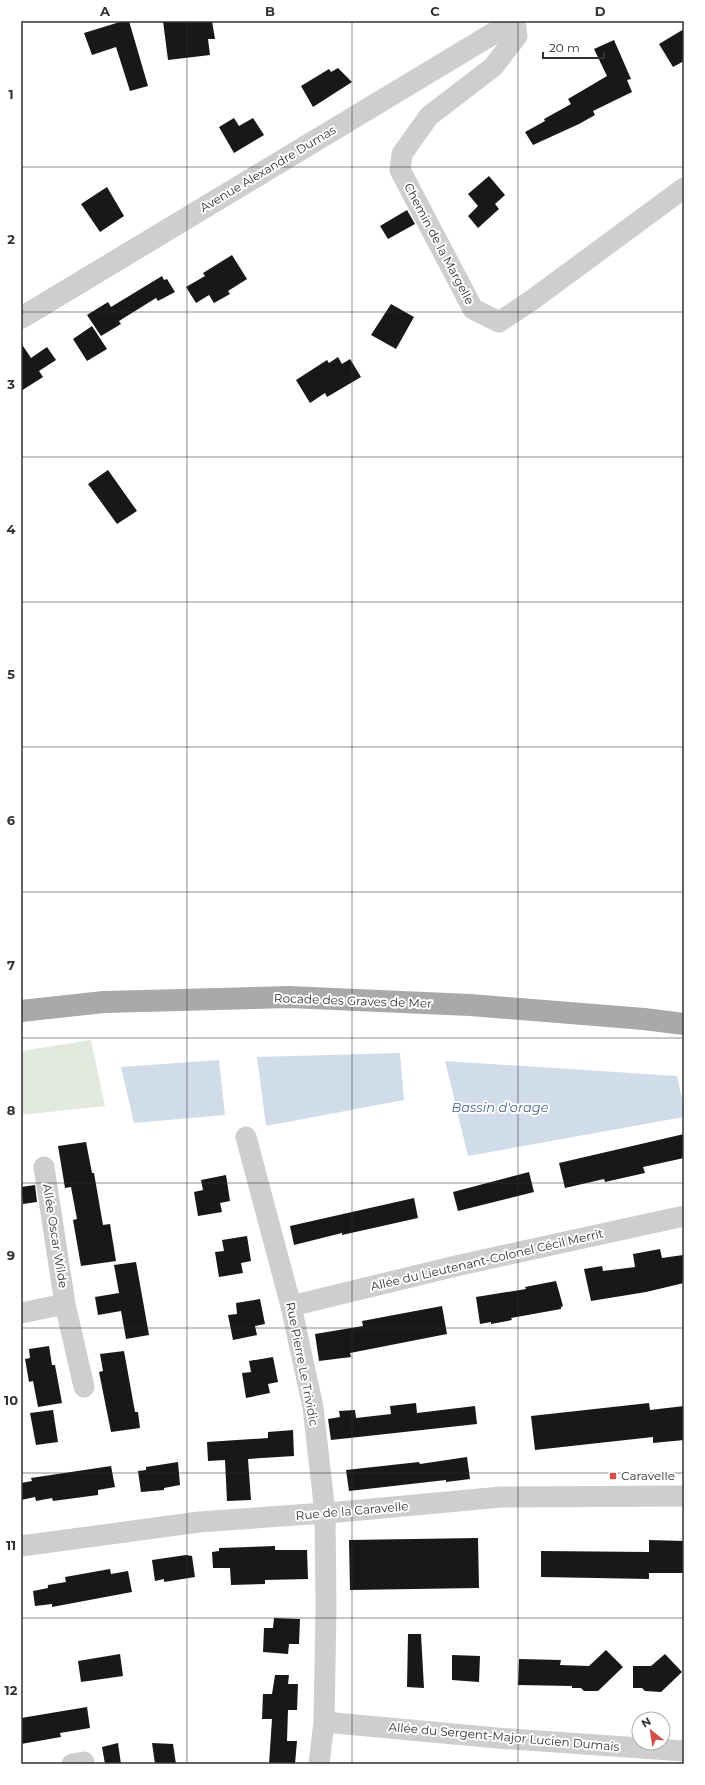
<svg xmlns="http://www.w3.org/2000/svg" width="705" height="1785" viewBox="0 0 705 1785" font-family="Montserrat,sans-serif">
  <rect width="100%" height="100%" fill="#fff"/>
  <path fill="#e3e9de" d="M 91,1040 L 105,1106 L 21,1115 L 21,1051 Z"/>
  <path fill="#d0dcea" d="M 400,1053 L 404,1100 L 266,1126 L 257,1057 Z
    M 219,1060 L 225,1115 L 134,1123 L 121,1067 Z
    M 445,1061 L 677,1076 L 684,1107 L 684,1117 L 468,1156 Z"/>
  <path fill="#181818" d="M 123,21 L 129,21 L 148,86 L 130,91 L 116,47 L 92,55 L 84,33 Z
    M 163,21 L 212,21 L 215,39 L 208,39 L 210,55 L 168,60 Z
    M 684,29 L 684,61 L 673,67 L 659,44 Z
    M 614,40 L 631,79 L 627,80 L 632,92 L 593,111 L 595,115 L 579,124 L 533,145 L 525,132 L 545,121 L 544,119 L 571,104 L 568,99 L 607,76 L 594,49 Z
    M 338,68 L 352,82 L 313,107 L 301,86 L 329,69 L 331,72 Z
    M 234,118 L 239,126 L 253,118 L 264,135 L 234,153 L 219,127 Z
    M 489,176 L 505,195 L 495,204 L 499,209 L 478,228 L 468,216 L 478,206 L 468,194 Z
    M 107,187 L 124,216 L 100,232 L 81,204 Z
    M 407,210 L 415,224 L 388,239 L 380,226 Z
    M 232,255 L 247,279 L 228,291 L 230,294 L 214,303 L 209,295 L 196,303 L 186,287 L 205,276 L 203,273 Z
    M 162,276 L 164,280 L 167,279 L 175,292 L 158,301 L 156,298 L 119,321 L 121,324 L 101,336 L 87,315 L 108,302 L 111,307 Z
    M 391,304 L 414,317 L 396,349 L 371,335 Z
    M 92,326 L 107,349 L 87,361 L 73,339 Z
    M 21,343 L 31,358 L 47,347 L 56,360 L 39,371 L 43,377 L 21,391 Z
    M 338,357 L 342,364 L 350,359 L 361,377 L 327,397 L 325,393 L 310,403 L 296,380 L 327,360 L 329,363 Z
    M 108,470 L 137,511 L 117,524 L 88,484 Z
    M 684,1134 L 684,1158 L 643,1167 L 645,1173 L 605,1182 L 604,1179 L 565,1188 L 559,1163 Z
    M 86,1142 L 92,1173 L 94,1173 L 103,1225 L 110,1224 L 116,1261 L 81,1266 L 73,1220 L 77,1219 L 71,1187 L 65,1188 L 58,1146 Z
    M 529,1172 L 534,1192 L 458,1211 L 453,1192 Z
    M 226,1175 L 230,1201 L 220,1203 L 222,1212 L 198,1216 L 194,1192 L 203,1190 L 201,1180 Z
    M 35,1185 L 37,1202 L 23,1204 L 21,1187 Z
    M 414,1198 L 418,1218 L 342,1235 L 342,1233 L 294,1245 L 290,1226 Z
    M 247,1236 L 251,1261 L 241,1263 L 243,1273 L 219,1277 L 215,1252 L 224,1251 L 222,1240 Z
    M 660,1249 L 662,1258 L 683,1255 L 684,1256 L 684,1283 L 646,1292 L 591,1301 L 584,1269 L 602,1266 L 603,1271 L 635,1267 L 633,1254 Z
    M 136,1262 L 149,1335 L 126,1339 L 121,1311 L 98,1315 L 95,1297 L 119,1293 L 114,1265 Z
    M 556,1281 L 563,1306 L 561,1307 L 561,1309 L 511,1318 L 512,1320 L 491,1324 L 491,1322 L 480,1324 L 476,1297 L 526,1289 L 525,1287 Z
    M 260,1299 L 265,1324 L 255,1326 L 257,1335 L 233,1340 L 228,1315 L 237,1314 L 236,1303 Z
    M 442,1306 L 447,1334 L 350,1353 L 351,1357 L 319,1361 L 315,1334 L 363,1326 L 362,1321 Z
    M 49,1346 L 52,1365 L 55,1365 L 62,1403 L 38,1407 L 33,1381 L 29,1382 L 25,1359 L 30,1358 L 29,1349 Z
    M 124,1351 L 135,1412 L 138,1412 L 140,1428 L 111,1432 L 99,1372 L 103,1371 L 100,1354 Z
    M 273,1357 L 278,1382 L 268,1384 L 270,1393 L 246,1398 L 242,1373 L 251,1372 L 249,1361 Z
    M 416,1403 L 417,1413 L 475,1406 L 477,1424 L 331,1440 L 328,1419 L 340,1417 L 339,1411 L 355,1410 L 356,1418 L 391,1414 L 390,1406 Z
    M 649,1403 L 650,1410 L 684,1406 L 684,1440 L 653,1443 L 653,1437 L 535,1450 L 531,1416 Z
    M 53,1410 L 58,1442 L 36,1445 L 30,1413 Z
    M 293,1430 L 294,1456 L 248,1459 L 251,1500 L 227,1501 L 225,1460 L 208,1461 L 207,1442 L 268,1438 L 268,1432 Z
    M 467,1457 L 470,1479 L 446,1482 L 446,1480 L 349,1491 L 346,1470 L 419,1462 L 420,1464 Z
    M 178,1462 L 180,1485 L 164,1488 L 164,1490 L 141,1492 L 138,1471 L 146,1470 L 146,1467 Z
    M 111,1466 L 115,1487 L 98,1490 L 98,1495 L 53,1501 L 52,1498 L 36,1501 L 35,1497 L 21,1500 L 21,1483 L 32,1481 L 31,1478 Z
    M 478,1538 L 479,1588 L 350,1590 L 349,1540 Z
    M 649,1540 L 684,1541 L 684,1573 L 649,1573 L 649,1579 L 541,1577 L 541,1551 L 649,1552 Z
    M 275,1546 L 275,1550 L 307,1550 L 308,1579 L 265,1580 L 265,1584 L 231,1585 L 230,1568 L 213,1568 L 212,1552 L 219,1551 L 219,1548 Z
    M 186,1555 L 192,1556 L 195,1577 L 164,1582 L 164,1579 L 155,1581 L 152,1560 Z
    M 110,1569 L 111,1574 L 128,1571 L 132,1592 L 52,1607 L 52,1604 L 35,1606 L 33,1591 L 48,1588 L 48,1585 L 66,1582 L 65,1577 Z
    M 274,1618 L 300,1619 L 299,1644 L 289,1644 L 288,1654 L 263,1652 L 264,1628 L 273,1628 Z
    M 408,1634 L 421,1634 L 424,1688 L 407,1687 Z
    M 606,1650 L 623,1667 L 598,1691 L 584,1691 L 581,1688 L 572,1688 L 572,1686 L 518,1685 L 519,1659 L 561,1660 L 560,1665 L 589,1666 Z
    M 120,1654 L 123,1676 L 81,1682 L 78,1661 Z
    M 665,1654 L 682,1672 L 661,1692 L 645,1691 L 642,1688 L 633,1688 L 633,1666 L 651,1666 Z
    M 452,1655 L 480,1656 L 479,1682 L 452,1680 Z
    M 275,1675 L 289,1675 L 288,1684 L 298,1684 L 297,1710 L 288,1710 L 287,1741 L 297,1741 L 295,1764 L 269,1764 L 272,1719 L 262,1719 L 263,1694 L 272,1694 Z
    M 87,1707 L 90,1728 L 60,1733 L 61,1737 L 21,1744 L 21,1718 Z
    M 118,1743 L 121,1764 L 105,1764 L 102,1747 Z
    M 152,1743 L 173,1744 L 176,1764 L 155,1764 Z"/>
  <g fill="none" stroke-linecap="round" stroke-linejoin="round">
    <path stroke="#cecece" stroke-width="21" d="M 515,21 L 517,36 L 493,67 L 429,116 L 402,154 L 400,170 L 473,309 L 499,322 L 532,300 L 684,188
      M 246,1137 L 291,1306 L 313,1407 L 325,1513 L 326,1609 L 324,1722 L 319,1764
      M 65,1304 L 84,1387
      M 291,1306 L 460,1265 L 684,1216
      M 21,1313 L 65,1304 L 44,1167
      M 21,1546 L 199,1522 L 339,1512 L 501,1497 L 684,1496
      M 324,1722 L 497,1738 L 684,1751
      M 72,1764 L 84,1762"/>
    <path stroke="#cecece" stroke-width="22" d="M 21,318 L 514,21"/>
    <path stroke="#a9a9a9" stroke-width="22" d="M 21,1011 L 104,1002 L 289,997 L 470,1005 L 644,1019 L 684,1024"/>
  </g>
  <path fill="none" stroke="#313131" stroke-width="1" stroke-opacity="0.55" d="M 187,21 L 187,1764M 352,21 L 352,1764M 518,21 L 518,1764M 21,167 L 684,167M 21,312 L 684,312M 21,457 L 684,457M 21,602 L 684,602M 21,747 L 684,747M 21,892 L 684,892M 21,1038 L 684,1038M 21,1183 L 684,1183M 21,1328 L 684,1328M 21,1473 L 684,1473M 21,1618 L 684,1618"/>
  <rect fill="#d35048" stroke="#fff" stroke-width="1.5" x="609" y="1472" width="8" height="8" rx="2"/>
  <g text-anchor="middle" stroke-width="4" stroke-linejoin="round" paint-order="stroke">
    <g font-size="12" fill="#313131" stroke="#fff">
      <text transform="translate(268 169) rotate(-31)" y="4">Avenue Alexandre Dumas</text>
      <text transform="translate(439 244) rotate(62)" y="4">Chemin de la Margelle</text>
      <text transform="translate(353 1001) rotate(2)" y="4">Rocade des Graves de Mer</text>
      <text transform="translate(55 1236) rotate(81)" y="4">Allée Oscar Wilde</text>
      <text transform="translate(487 1260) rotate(-13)" y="4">Allée du Lieutenant-Colonel Cécil Merrit</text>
      <text transform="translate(302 1364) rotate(79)" y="4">Rue Pierre Le Trividic</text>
      <text transform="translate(352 1511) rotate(-5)" y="4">Rue de la Caravelle</text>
      <text transform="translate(504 1737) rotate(5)" y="4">Allée du Sergent-Major Lucien Dumais</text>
    </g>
    <g font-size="12" fill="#313131" stroke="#fff" text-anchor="start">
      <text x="621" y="1480">Caravelle</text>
    </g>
    <g font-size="13" font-style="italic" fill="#47688c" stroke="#fff">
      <text x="500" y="1112">Bassin d'orage</text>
    </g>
  </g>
  <rect width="705" height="1785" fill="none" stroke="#ffffff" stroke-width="44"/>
  <g transform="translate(651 1731) rotate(330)"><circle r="19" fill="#ffffff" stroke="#adadad"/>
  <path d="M0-3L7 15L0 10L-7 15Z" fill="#d35048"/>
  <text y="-6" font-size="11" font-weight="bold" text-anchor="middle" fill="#313131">N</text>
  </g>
  <path d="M543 52v6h61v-6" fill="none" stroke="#313131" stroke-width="2"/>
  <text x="549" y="52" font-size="12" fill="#313131" stroke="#ffffff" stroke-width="3" paint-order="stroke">20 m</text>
  <rect x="22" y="22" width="661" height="1741" fill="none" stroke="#313131" stroke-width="1.5"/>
  <g font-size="13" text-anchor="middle" font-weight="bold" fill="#313131">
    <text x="105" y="16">A</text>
    <text x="270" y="16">B</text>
    <text x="435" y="16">C</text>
    <text x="600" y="16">D</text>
    <text x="11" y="99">1</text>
    <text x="11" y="244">2</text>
    <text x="11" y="389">3</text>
    <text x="11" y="534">4</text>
    <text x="11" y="679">5</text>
    <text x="11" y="825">6</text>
    <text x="11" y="970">7</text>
    <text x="11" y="1115">8</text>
    <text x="11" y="1260">9</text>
    <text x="11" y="1405">10</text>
    <text x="11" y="1550">11</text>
    <text x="11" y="1695">12</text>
  </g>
</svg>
